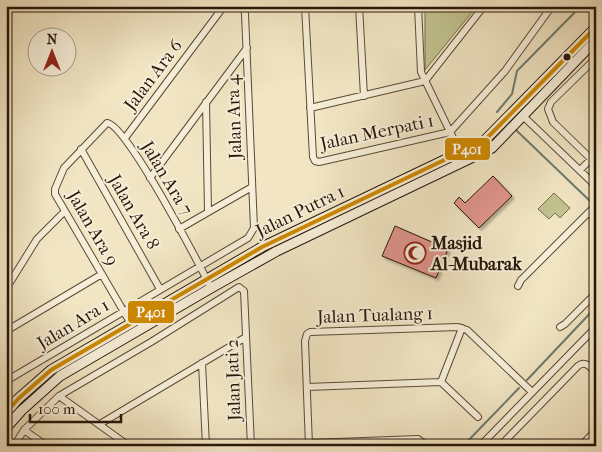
<svg xmlns="http://www.w3.org/2000/svg" width="602" height="452" viewBox="0 0 602 452" font-family="'IM FELL French Canon',serif">
  <defs>
    <filter id="shadow"><feDropShadow dx="2.5" dy="2.5" stdDeviation="1" flood-color="#0004"/></filter>
  </defs>
  <rect width="100%" height="100%" fill="#f1e5c3"/>
  <filter id="stains"><feTurbulence type="fractalNoise" baseFrequency=".004" numOctaves="4"/><feColorMatrix values="0 0 0 0 .2 0 0 0 0 .09 0 0 0 0 .02 0 0 0 .5 -.17"/></filter>
  <radialGradient id="worn" r=".72"><stop offset=".6" stop-color="#630" stop-opacity="0"/><stop offset="1" stop-color="#630" stop-opacity=".3"/></radialGradient>
  <path fill="#c1c28f" stroke="#746c4c" d="M 425,6 L 477,6 L 425,70 Z
    M 554,193 L 570,208 L 560,218 L 555,213 L 549,219 L 538,209 Z"/>
  <g fill="none" stroke-linecap="round" stroke-linejoin="round">
    <path stroke="#6d7b6d" stroke-width="2" d="M 497,112 L 512,94 L 517,71 L 581,6
      M 516,130 L 590,201
      M 527,380 L 596,307
      M 463,446 L 519,388"/>
  </g>
  <path fill="#df948c" stroke="#281608" filter="url(#shadow)" d="M 493,176 L 512,196 L 479,228 L 454,203 L 459,197 L 465,203 Z
    M 395,226 L 448,249 L 436,278 L 382,256 Z"/>
  <g fill="none" stroke-linecap="round" stroke-linejoin="round">
    <g stroke="#5a4a37" stroke-width="8">
      <path id="minor" d="M 305,6 L 313,157 L 315,161 L 319,162 L 450,132
        M 359,6 L 364,96
        M 418,6 L 421,72 L 455,142 L 460,146 L 468,148
        M 425,81 L 484,6
        M 206,102 L 208,212
        M 310,108 L 425,81
        M 523,116 L 596,186
        M 450,132 L 505,71 L 552,6
        M 125,138 L 224,6
        M 81,149 L 160,289
        M 446,158 L 450,154 L 455,142
        M 591,159 L 553,122 L 548,109 L 551,102 L 596,58
        M 580,170 L 596,154
        M 150,178 L 247,48
        M 589,213 L 596,220
        M 179,229 L 252,187
        M 518,286 L 521,280 L 596,205
        M 6,289 L 37,239 L 64,212
        M 131,324 L 55,194 L 55,189 L 64,168 L 107,123 C 126,123 199,264 211,288
        M 560,327 L 565,324 L 596,293
        M 6,331 L 102,274
        M 202,363 L 206,446
        M 6,381 L 248,238 L 254,228 L 245,14 L 243,6
        M 441,382 L 462,328
        M 307,387 L 441,382 L 478,417
        M 59,396 L 129,446
        M 100,424 L 246,337
        M 24,430 L 47,446
        M 309,443 L 418,439 L 427,446
        M 14,446 L 24,430 L 59,396 L 151,342 L 239,287 L 244,291 L 245,313 L 251,446
        M 309,446 L 305,341 L 307,334 L 310,332 L 458,327 L 467,330 L 532,392
        M 480,446 L 596,327
        M 500,446 L 578,366 C 585,360 590,367 596,372
        M 581,446 L 596,430"/>
    </g>
    <g stroke="#281608" stroke-width="11">
      <path id="secondary" d="M 6,413 L 18,399 L 51,370 L 262,247 L 484,141 L 596,27
        M 6,428 L 21,411 L 60,376 L 211,288 L 277,251 L 492,148 L 596,40"/>
    </g>
    <use href="#minor" stroke="#f6eed8" stroke-width="6"/>
    <use href="#secondary" stroke="#f6eed8" stroke-width="9"/>
    <g stroke="#f6eed8" stroke-width="8">
      <path id="bus-1" d="M 6,413 L 18,399 L 51,370 L 262,247 L 484,141 L 596,27"/>
    </g>
    <use href="#bus-1" stroke="#ce8902" stroke-width="4"/>
  </g>
  <defs>
    <g id="mosque-ring" transform="scale(1.125)"><circle r="9.5" fill="#f6eed8" stroke="#8f2418" stroke-width="1.5"/><path d="M3.5-4.9A6 6 0 1 0 3.5 4.9A5 5 0 1 1 3.5-4.9Z" fill="#8f2418"/></g>
  </defs>
  <g fill-rule="evenodd">
    <use href="#mosque-ring" x="415" y="253"/>
  </g>
  <circle fill="#281608" stroke="#f6eed8" stroke-width="2" cx="567" cy="57" r="4.5"/>
  <g text-anchor="middle" stroke-width="4" stroke-linejoin="round" paint-order="stroke">
    <g font-size="18" fill="#281608" stroke="#f6eed8">
      <text transform="translate(153 75) rotate(-53)" y="6">Jalan Ara 6</text>
      <text transform="translate(234 117) rotate(-92)" y="6">Jalan Ara 4</text>
      <text transform="translate(377 132) rotate(-12)" y="6">Jalan Merpati 1</text>
      <text transform="translate(167 178) rotate(59)" y="6">Jalan Ara 7</text>
      <text transform="translate(300 211) rotate(-26)" y="6">Jalan Putra 1</text>
      <text transform="translate(134 212) rotate(60)" y="6">Jalan Ara 8</text>
      <text transform="translate(93 228) rotate(60)" y="6">Jalan Ara 9</text>
      <text transform="translate(375 315) rotate(-2)" y="6">Jalan Tualang 1</text>
      <text transform="translate(73 324) rotate(-31)" y="6">Jalan Ara 1</text>
      <text transform="translate(233 380) rotate(-92)" y="6">Jalan Jati 2</text>
    </g>
    <g font-size="18" font-weight="bold" fill="#281608" stroke="#f6eed8" text-anchor="start">
      <text x="431" y="249">Masjid<tspan x="431" dy="21">Al-Mubarak</tspan></text>
    </g>
  </g>
  <g stroke="#f6eed8" stroke-width="2">
    <rect x="444" y="137" width="47" height="24" rx="5" fill="#ce8902"/>
    <rect x="127" y="300" width="48" height="24" rx="5" fill="#ce8902"/>
  </g>
  <g font-size="14" text-anchor="middle" font-weight="bold" fill="#fff">
    <text x="467" y="154">P401</text>
    <text x="151" y="317">P401</text>
  </g>
  <rect width="602" height="452" fill="none" stroke="#f1e5c3" stroke-width="25"/>
  <rect x="8" y="8" width="587" height="437" fill="none" stroke="#281608" stroke-width="2.5"/>
  <rect x="12" y="12" width="577" height="427" fill="none" stroke="#281608"/>
  <g transform="translate(52 52)"><circle r="24" fill="#f6eed8" stroke="#a49885"/>
  <path d="M0-4L9 19L0 12L-9 19Z" fill="#8f2418"/>
  <text y="-8" font-size="14" font-weight="bold" text-anchor="middle" fill="#281608">N</text>
  </g>
  <path d="M30 414v8h91v-8" fill="none" stroke="#281608" stroke-width="2.5"/>
  <text x="38" y="414" font-size="15" fill="#281608" stroke="#f6eed8" stroke-width="4" paint-order="stroke">100 m</text>
  <rect width="100%" height="100%" filter="url(#stains)"/>
  <rect width="100%" height="100%" fill="url(#worn)"/>
</svg>
